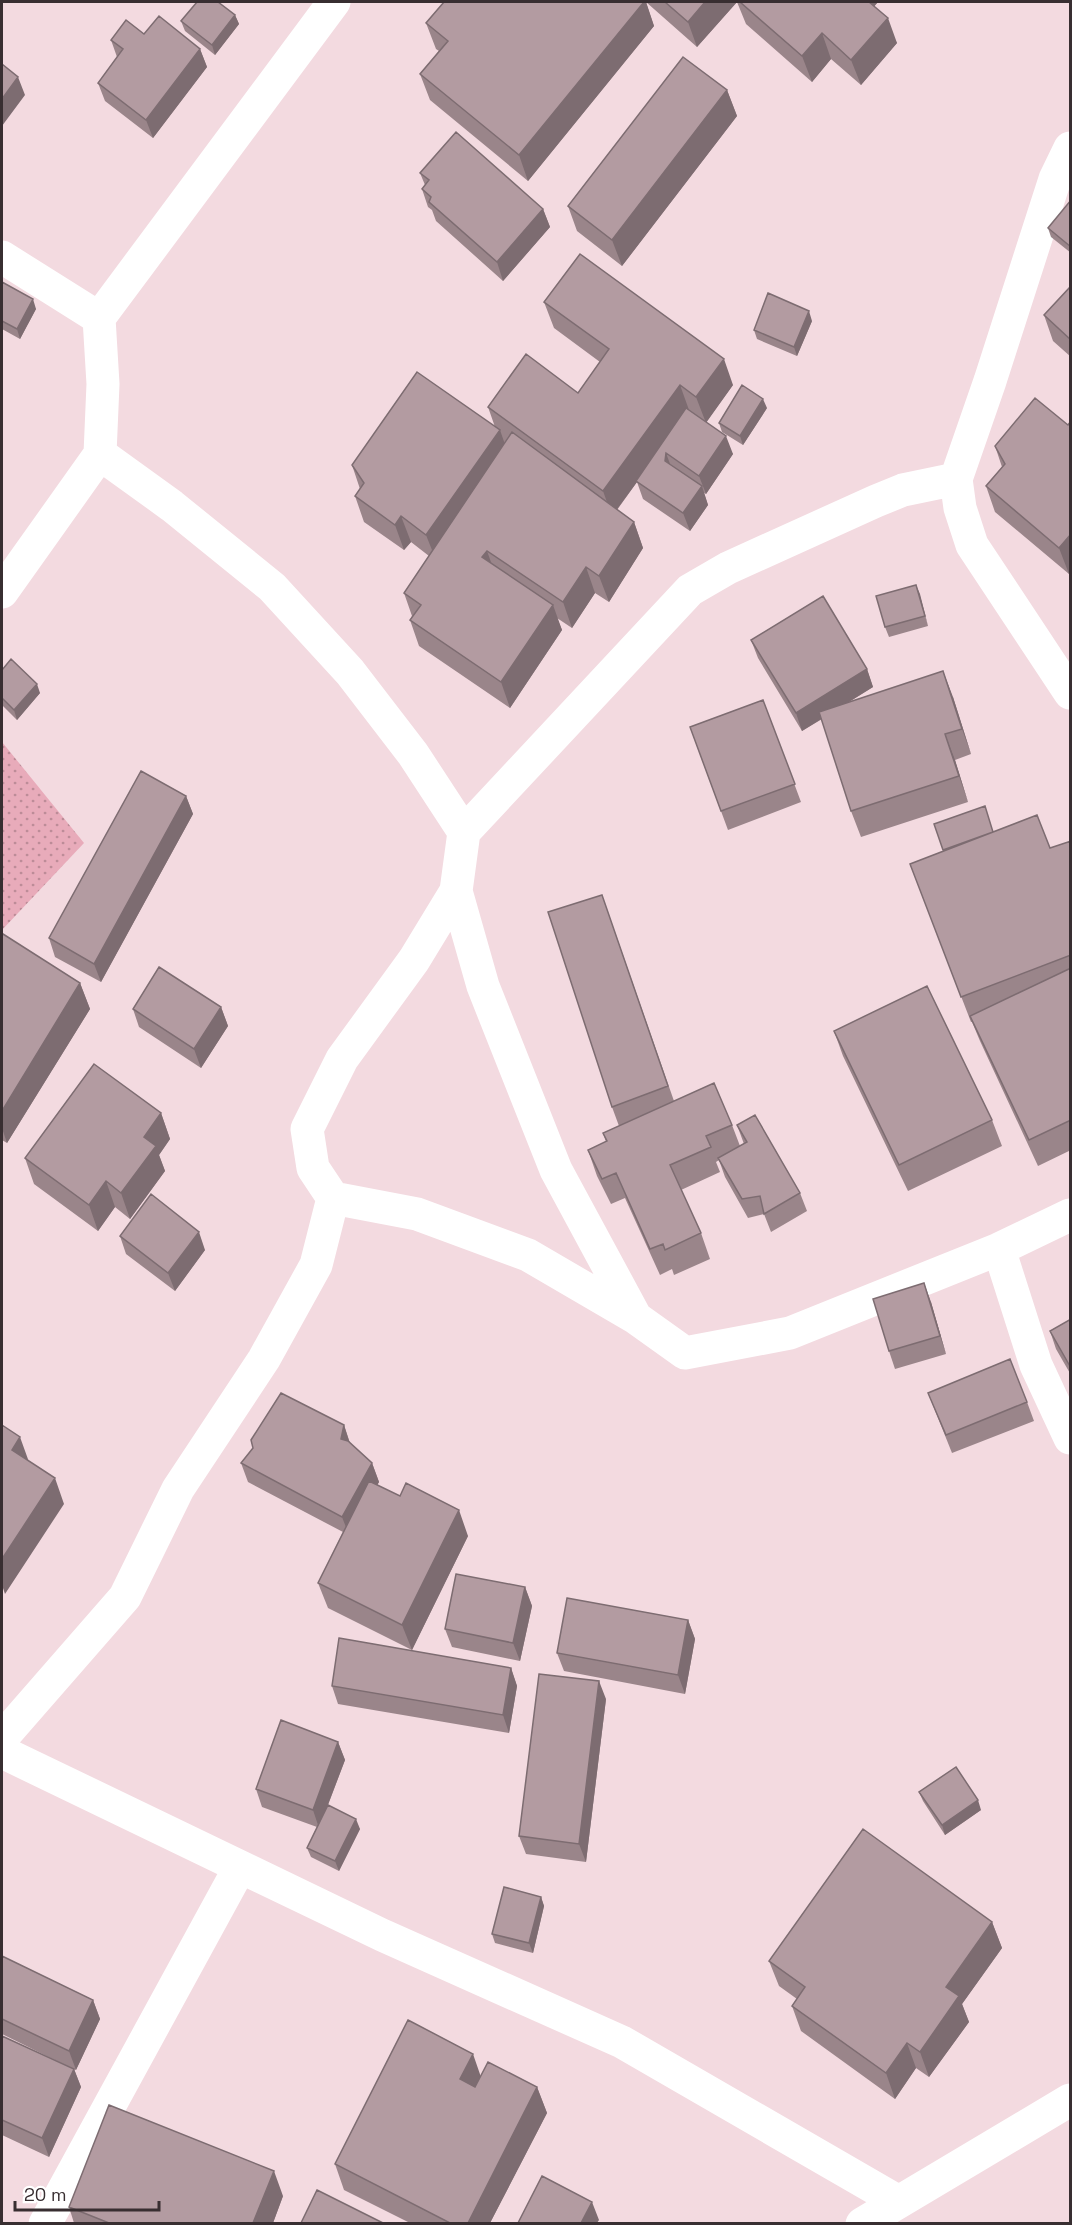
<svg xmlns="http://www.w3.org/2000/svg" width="1072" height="2225" viewBox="0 0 1072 2225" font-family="'Space Grotesk',sans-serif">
  <defs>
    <pattern id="green-dots" width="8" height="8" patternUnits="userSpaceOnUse" patternTransform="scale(1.5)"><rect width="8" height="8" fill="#e8abba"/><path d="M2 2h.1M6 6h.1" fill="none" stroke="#bd8c98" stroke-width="1.8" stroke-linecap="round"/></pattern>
  </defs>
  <rect width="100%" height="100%" fill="#f3dae0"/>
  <path fill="url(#green-dots)" d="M 2,742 L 84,843 L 2,930 Z"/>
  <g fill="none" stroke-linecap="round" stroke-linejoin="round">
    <path stroke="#fff" stroke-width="33" d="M 1070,148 L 1055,179 L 990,381 L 956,479 L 960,508 L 972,545 L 1070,693
      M 2,257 L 99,318 L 334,2
      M 100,454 L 172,506 L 272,587 L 350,672 L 413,754 L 464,832 L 456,891 L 414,960 L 342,1059 L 307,1129 L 313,1168 L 333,1198 L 417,1214 L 528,1255 L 636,1318 L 685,1353 L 790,1333 L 999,1249
      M 2,592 L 100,454 L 103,384 L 99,318
      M 464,832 L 690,590 L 728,568 L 876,501 L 903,490 L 956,479
      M 456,891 L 483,986 L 556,1170 L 636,1318
      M 1070,1215 L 999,1249 L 1036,1365 L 1070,1438
      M 2,1738 L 125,1597 L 178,1489 L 264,1359 L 316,1265 L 333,1198
      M 2,1752 L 382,1935 L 622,2042 L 899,2202
      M 45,2224 L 240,1867
      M 862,2224 L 1070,2100"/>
  </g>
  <path fill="#9a858a" d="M 444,2 L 737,2 L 697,47 L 646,2 L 654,26 L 528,181 L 430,100 L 420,74 L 439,51 L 436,49 L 426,23 Z
    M 737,2 L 878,2 L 874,6 L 897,43 L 861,85 L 831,59 L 812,82 L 746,24 Z
    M 235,15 L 239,24 L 215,55 L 185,31 L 181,21 Z
    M 144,34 L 200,49 L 207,67 L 153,138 L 105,101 L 98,83 L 117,57 L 111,40 Z
    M 727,90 L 737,116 L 622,266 L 577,231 L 568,206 Z
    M 420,173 L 543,209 L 550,227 L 503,281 L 436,221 L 432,210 L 428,207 L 422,189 L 425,185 Z
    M 1071,200 L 1071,253 L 1051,237 L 1048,228 Z
    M 2,282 L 36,309 L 20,339 L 2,329 Z
    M 1071,286 L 1071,357 L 1053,341 L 1044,315 Z
    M 544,302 L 733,385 L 706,422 L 733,454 L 706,494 L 704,493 L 708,505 L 690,531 L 643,499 L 637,482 L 617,510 L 634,522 L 643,548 L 609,602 L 595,593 L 572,628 L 557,618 L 562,630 L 510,708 L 419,646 L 410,620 L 412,616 L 404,593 L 429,556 L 411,542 L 404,550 L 364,522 L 355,496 L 360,489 L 352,465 L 495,427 L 488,407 L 578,393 L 600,362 L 554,328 Z
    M 812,321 L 797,356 L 757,339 L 754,330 Z
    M 767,408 L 743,445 L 722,432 L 719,423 Z
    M 1071,421 L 1071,571 L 1069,574 L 995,512 L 986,486 L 1002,467 L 995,446 L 1068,425 Z
    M 916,585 L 928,626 L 889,637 L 885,627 Z
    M 751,640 L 867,669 L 873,687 L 849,702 L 953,697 L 971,754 L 955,760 L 968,802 L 861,837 L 851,811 L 822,719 L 802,731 L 758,658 Z
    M 2,670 L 40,693 L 17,720 L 2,705 Z
    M 763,700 L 801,802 L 728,830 L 690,727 Z
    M 186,796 L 193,814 L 101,982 L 55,957 L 49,938 Z
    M 993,832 L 1050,848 L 1071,841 L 1071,1150 L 1038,1166 L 980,1041 L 972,1022 L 971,1022 L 910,864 Z
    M 602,895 L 674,1101 L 732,1125 L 740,1146 L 744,1144 L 737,1125 L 800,1193 L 807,1211 L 771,1232 L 764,1214 L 748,1218 L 725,1177 L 719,1160 L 716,1162 L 720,1172 L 681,1190 L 701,1233 L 710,1259 L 674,1275 L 672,1269 L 660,1275 L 625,1198 L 611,1204 L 597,1176 L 588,1150 L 606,1142 L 603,1133 L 619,1126 L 612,1107 Z
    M 2,936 L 80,983 L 90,1009 L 7,1143 L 2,1140 Z
    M 221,1007 L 228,1026 L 201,1068 L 139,1027 L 133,1009 Z
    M 834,1031 L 992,1120 L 1002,1146 L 908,1191 L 843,1056 Z
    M 161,1113 L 170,1139 L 159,1155 L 165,1171 L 130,1219 L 115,1207 L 98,1231 L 34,1184 L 25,1158 Z
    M 120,1236 L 205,1250 L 175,1291 L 126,1254 Z
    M 931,1302 L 946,1354 L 895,1369 L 889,1351 Z
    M 1071,1319 L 1071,1375 L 1056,1349 L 1050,1331 Z
    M 928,1393 L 1027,1402 L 1034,1421 L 952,1453 Z
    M 344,1425 L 350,1443 L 372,1463 L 379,1482 L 377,1485 L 468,1536 L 412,1650 L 328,1608 L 318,1583 L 343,1532 L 248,1482 L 241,1463 Z
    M 525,1587 L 532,1606 L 520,1661 L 452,1647 L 445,1629 Z
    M 688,1620 L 695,1639 L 685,1694 L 564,1671 L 557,1653 Z
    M 511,1668 L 517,1686 L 509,1733 L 338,1704 L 332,1686 Z
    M 606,1699 L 586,1862 L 526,1854 L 519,1836 Z
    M 338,1742 L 345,1760 L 328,1805 L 360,1829 L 339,1871 L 311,1857 L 307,1848 L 317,1827 L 262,1807 L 256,1789 Z
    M 919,1792 L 981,1810 L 945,1835 L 923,1801 Z
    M 541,1897 L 544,1906 L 533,1953 L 495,1943 L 492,1934 Z
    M 992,1922 L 1002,1948 L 962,2004 L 969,2022 L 929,2077 L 916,2068 L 895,2099 L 801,2031 L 792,2006 L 797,1999 L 779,1986 L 769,1961 Z
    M 2,1956 L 93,2000 L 100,2019 L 76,2070 L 74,2069 L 81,2087 L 49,2157 L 2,2135 L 2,2036 L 73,2069 L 2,2034 Z
    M 481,2076 L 537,2087 L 547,2113 L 490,2223 L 410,2223 L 344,2190 L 335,2164 Z
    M 283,2196 L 273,2223 L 74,2223 L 69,2207 Z"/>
  <path fill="#7d6c71" d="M 644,2 L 646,2 L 654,26 L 528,181 L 519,155 Z
    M 705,2 L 737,2 L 697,47 L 688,22 Z
    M 860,2 L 878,2 L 866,16 Z
    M 235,15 L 239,24 L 215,55 L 212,45 Z
    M 888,18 L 897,43 L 861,85 L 851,60 Z
    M 822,33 L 831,59 L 812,82 L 802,56 Z
    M 200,49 L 207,67 L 153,138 L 146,120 Z
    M 18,77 L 25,95 L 2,126 L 2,99 Z
    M 727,90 L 737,116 L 622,266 L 612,240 Z
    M 543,209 L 550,227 L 503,281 L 497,262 Z
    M 33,299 L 36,309 L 20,339 L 17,329 Z
    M 809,311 L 812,321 L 797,356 L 794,347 Z
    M 724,359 L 733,385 L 706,423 L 696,397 Z
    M 680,385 L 689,410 L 636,481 L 637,482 L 612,516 L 603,491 Z
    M 763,399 L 767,408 L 743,445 L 740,436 Z
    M 500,430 L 509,456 L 436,560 L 426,535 Z
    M 726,436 L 733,454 L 706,494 L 699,476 Z
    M 666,453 L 673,472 L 665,461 Z
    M 702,486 L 708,505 L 690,531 L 683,513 Z
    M 401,516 L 411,542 L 404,550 L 395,525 Z
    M 634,522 L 643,548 L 609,602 L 599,576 Z
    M 1071,534 L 1071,571 L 1069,574 L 1059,548 Z
    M 487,551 L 496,576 L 482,557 Z
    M 586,567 L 595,593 L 572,628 L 563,602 Z
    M 916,585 L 920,594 L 928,626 L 925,616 Z
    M 553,605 L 562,630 L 510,708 L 501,682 Z
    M 867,669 L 873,687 L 802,731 L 796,713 Z
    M 943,671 L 953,697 L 971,754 L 962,729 Z
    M 37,684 L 40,693 L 17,720 L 14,710 Z
    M 945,734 L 955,760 L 968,802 L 959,776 Z
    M 186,796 L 193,814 L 101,982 L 94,964 Z
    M 80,983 L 90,1009 L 7,1143 L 2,1128 L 2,1111 Z
    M 221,1007 L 228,1026 L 201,1068 L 194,1049 Z
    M 161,1113 L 170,1139 L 159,1155 L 165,1171 L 130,1219 L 121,1193 L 144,1137 Z
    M 106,1181 L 115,1207 L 98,1231 L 89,1205 Z
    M 199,1232 L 205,1250 L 175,1291 L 168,1273 Z
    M 924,1283 L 931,1302 L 946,1354 L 940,1336 Z
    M 344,1425 L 350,1444 L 341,1439 Z
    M 20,1437 L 29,1462 L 12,1450 Z
    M 372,1463 L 379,1482 L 349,1535 L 342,1517 Z
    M 55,1478 L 64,1504 L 5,1594 L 2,1585 L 2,1559 Z
    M 459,1510 L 468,1536 L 412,1650 L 402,1625 Z
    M 525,1587 L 532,1606 L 520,1661 L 513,1643 Z
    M 688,1620 L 695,1639 L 685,1694 L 678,1675 Z
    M 511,1668 L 517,1686 L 509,1733 L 503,1715 Z
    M 599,1681 L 606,1699 L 586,1862 L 579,1844 Z
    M 338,1742 L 345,1760 L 319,1828 L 313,1810 Z
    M 978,1800 L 981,1810 L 945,1835 L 942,1825 Z
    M 356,1819 L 360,1829 L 339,1871 L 335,1861 Z
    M 541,1897 L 544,1906 L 533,1953 L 529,1943 Z
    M 992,1922 L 1002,1948 L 962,2004 L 969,2022 L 929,2077 L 920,2052 L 946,1987 Z
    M 93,2000 L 100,2019 L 76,2070 L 69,2051 Z
    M 907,2043 L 916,2068 L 895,2099 L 886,2073 Z
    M 473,2054 L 482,2080 L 469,2105 L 460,2079 Z
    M 74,2069 L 81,2087 L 49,2157 L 42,2138 Z
    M 537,2087 L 547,2113 L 490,2223 L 468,2223 Z
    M 274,2171 L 283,2196 L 273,2223 L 253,2223 Z
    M 592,2202 L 599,2220 L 597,2223 L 581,2223 Z"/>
  <path fill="#b39ba1" stroke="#7d6c71" stroke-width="1.5" d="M 197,2 L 218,2 L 235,15 L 212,45 L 181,21 Z
    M 444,2 L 644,2 L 519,155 L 420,74 L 448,41 L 426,23 Z
    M 665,2 L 705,2 L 688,22 Z
    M 740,2 L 869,2 L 888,18 L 851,60 L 822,33 L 802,56 Z
    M 159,16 L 200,49 L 146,120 L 98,83 L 123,49 L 111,40 L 126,20 L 144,34 Z
    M 683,57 L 727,90 L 612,240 L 568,206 Z
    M 2,64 L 18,77 L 2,99 Z
    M 456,132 L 543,209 L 497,262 L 429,202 L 431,197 L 422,189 L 429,180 L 420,173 Z
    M 1071,200 L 1071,247 L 1048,228 Z
    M 580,254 L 724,359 L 696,397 L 680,385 L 603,491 L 488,407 L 526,354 L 578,393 L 609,349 L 544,302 Z
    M 2,282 L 33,299 L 17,329 L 2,321 Z
    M 1071,286 L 1071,340 L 1044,315 Z
    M 768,293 L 809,311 L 794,347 L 754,330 Z
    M 417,372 L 500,430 L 426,535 L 401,516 L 395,525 L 355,496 L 364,483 L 352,465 Z
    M 742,385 L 763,399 L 740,436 L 719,423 Z
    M 1035,398 L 1068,425 L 1071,421 L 1071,534 L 1059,548 L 986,486 L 1005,464 L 995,446 Z
    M 686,408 L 726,436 L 699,476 L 666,453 L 665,461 L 702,486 L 683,513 L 636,481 Z
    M 512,432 L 634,522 L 599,576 L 586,567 L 563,602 L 487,551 L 482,557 L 553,605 L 501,682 L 410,620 L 421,605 L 404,593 Z
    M 916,585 L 925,616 L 885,627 L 876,596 Z
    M 823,596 L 867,669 L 796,713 L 751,640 Z
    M 11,659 L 37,684 L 14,710 L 2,698 L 2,670 Z
    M 943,671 L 962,729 L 945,734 L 959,776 L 851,811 L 819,712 Z
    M 763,700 L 795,784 L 721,811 L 690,727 Z
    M 141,771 L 186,796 L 94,964 L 49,938 Z
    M 985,806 L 993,832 L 943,850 L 934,824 Z
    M 1037,815 L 1050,848 L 1071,841 L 1071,955 L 961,997 L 910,864 Z
    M 602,895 L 668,1086 L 612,1107 L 548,912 Z
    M 3,934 L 80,983 L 2,1111 L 2,936 Z
    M 159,967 L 221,1007 L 194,1049 L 133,1009 Z
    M 1071,968 L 1071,1120 L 1029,1140 L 970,1016 Z
    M 927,986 L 992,1120 L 899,1165 L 834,1031 Z
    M 94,1064 L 161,1113 L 144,1137 L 156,1146 L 121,1193 L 106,1181 L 89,1205 L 25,1158 Z
    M 714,1083 L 732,1125 L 706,1136 L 711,1147 L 670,1165 L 701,1233 L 665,1250 L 663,1244 L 650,1249 L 616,1173 L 602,1179 L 588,1150 L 607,1141 L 603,1133 Z
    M 755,1115 L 800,1193 L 764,1214 L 760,1196 L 742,1199 L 718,1158 L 747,1142 L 737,1125 Z
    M 151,1194 L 199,1232 L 168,1273 L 120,1236 Z
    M 924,1283 L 940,1336 L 889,1351 L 873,1299 Z
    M 1071,1319 L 1071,1368 L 1050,1331 Z
    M 1010,1359 L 1027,1402 L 946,1435 L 928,1393 Z
    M 281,1393 L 344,1425 L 341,1439 L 348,1441 L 372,1463 L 342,1517 L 241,1463 L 253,1448 L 251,1440 Z
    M 2,1425 L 20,1437 L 12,1450 L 55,1478 L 2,1559 Z
    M 369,1481 L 400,1496 L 406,1483 L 459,1510 L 402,1625 L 318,1583 Z
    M 456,1574 L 525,1587 L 513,1643 L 445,1629 Z
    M 567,1598 L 688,1620 L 678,1675 L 557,1653 Z
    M 339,1638 L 511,1668 L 503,1715 L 332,1686 Z
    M 539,1674 L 599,1681 L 579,1844 L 519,1836 Z
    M 281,1720 L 338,1742 L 313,1810 L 256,1789 Z
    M 956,1767 L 978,1800 L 942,1825 L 919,1792 Z
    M 328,1805 L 356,1819 L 335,1861 L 307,1848 Z
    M 863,1829 L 992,1922 L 946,1987 L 959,1996 L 920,2052 L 907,2043 L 886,2073 L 792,2006 L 805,1987 L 769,1961 Z
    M 504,1887 L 541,1897 L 529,1943 L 492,1934 Z
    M 2,1956 L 93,2000 L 69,2051 L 2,2019 Z
    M 408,2020 L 473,2054 L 460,2079 L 475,2087 L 488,2062 L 537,2087 L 468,2223 L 450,2223 L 335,2164 Z
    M 2,2036 L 74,2069 L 42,2138 L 2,2120 Z
    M 109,2105 L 274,2171 L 253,2223 L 109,2223 L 69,2207 Z
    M 542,2176 L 592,2202 L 581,2223 L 518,2223 Z
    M 317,2190 L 383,2223 L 301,2223 Z"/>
  <rect width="1072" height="2225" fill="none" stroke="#382e31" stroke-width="6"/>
  <path d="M15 2201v9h144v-9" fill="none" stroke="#382e31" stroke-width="3"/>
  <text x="24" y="2201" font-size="18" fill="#382e31" stroke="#ffffff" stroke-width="4.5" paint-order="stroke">20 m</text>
</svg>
